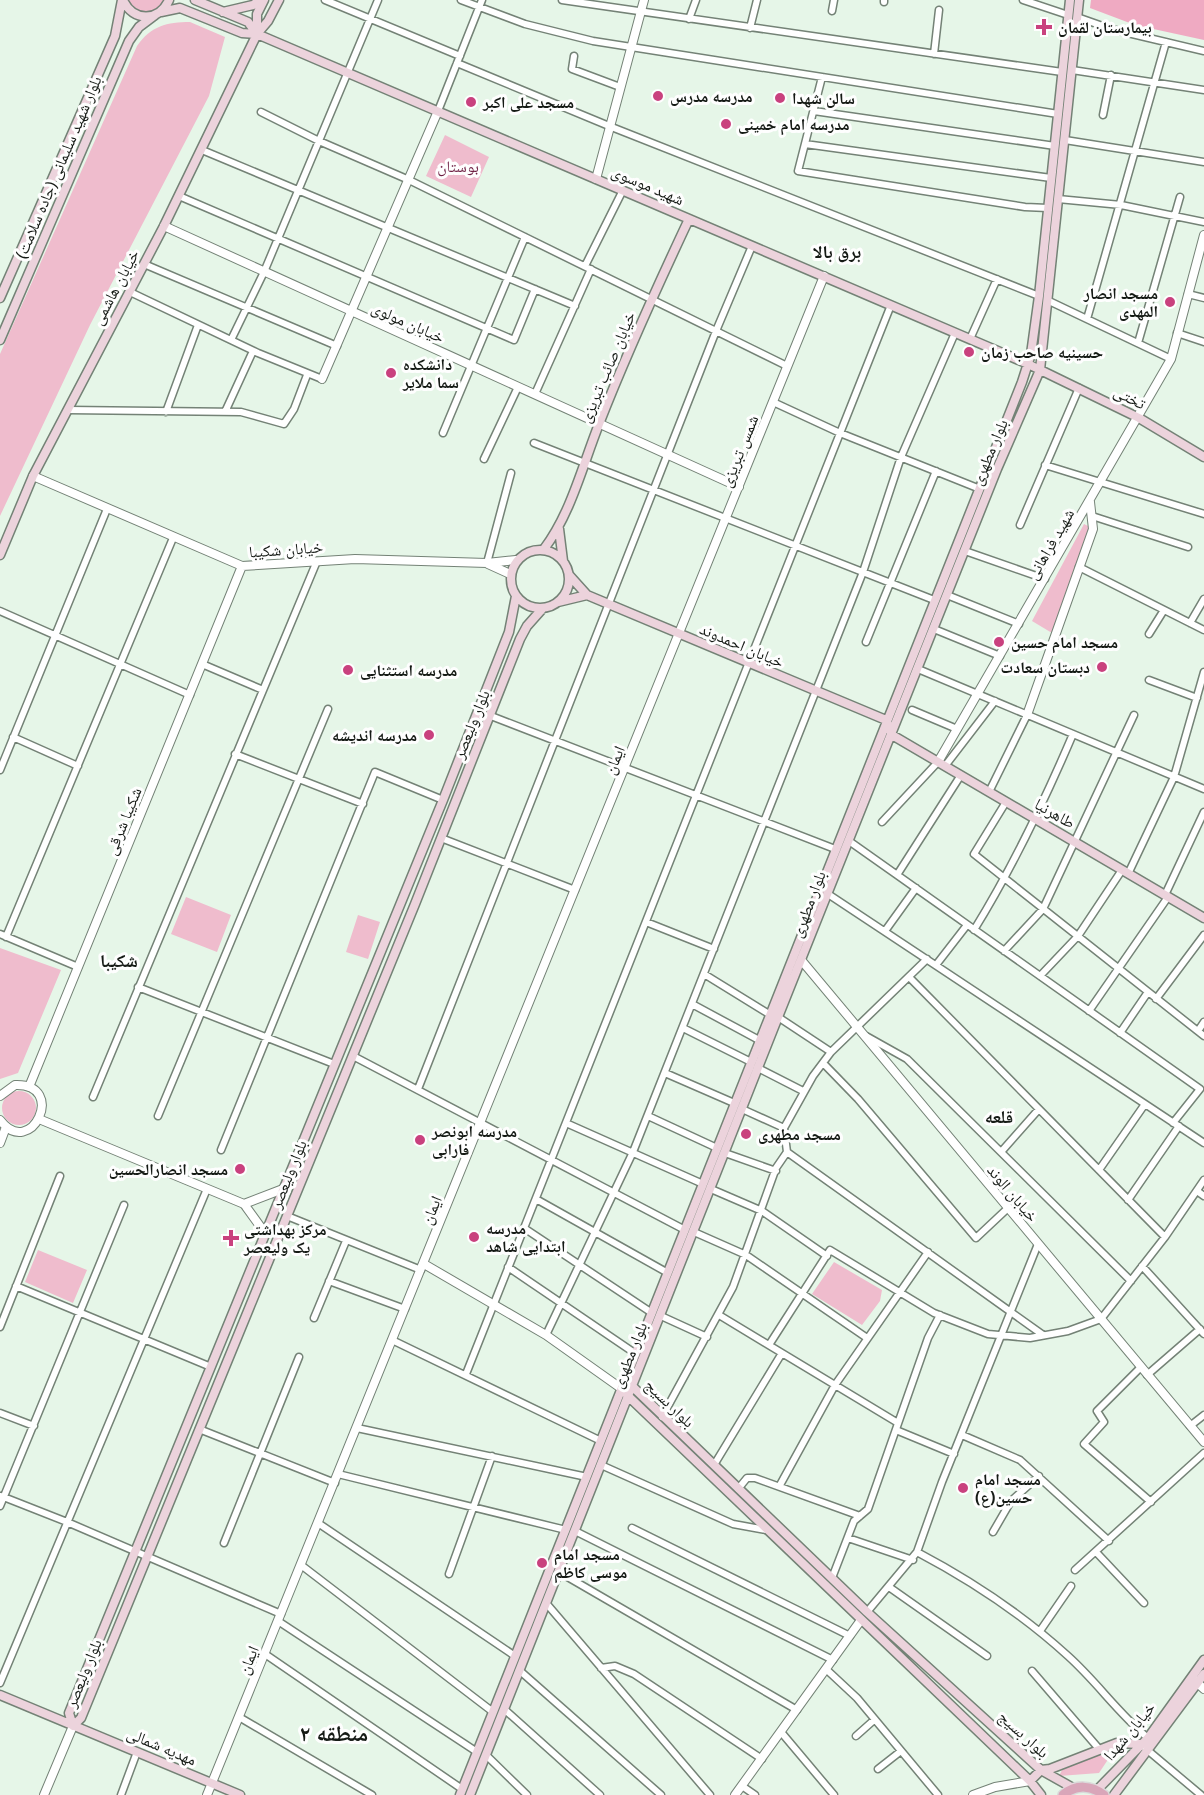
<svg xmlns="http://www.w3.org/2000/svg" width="1204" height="1795" viewBox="0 0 1204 1795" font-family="'Noto Sans','Noto Naskh Arabic',sans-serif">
  <rect width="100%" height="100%" fill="#e6f6e8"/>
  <path fill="#efbccd" d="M 128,0 L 165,0 C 155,16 138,16 128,0 Z
    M 190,22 L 225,37 L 209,96 L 90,325 L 0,516 L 0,354 L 137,46 C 151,26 167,22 190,22 Z
    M 445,135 L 489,157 L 471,197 L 426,176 Z
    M 1084,524 L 1090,527 L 1052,633 L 1032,621 Z
    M 186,897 L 231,915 L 217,952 L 171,934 Z
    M 358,915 L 380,922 L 368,959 L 346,952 Z
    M 0,948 L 61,970 L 18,1073 L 0,1079 Z
    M2 1108a17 17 0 1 1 34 0a17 17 0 1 1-34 0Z
    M 38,1250 L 87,1270 L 73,1303 L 25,1282 Z
    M 834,1262 L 882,1290 L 880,1301 L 862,1325 L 812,1294 Z
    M 1112,1748 L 1115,1749 L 1099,1773 L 1059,1776 L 1062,1770 Z"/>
  <path fill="#efaac2" d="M 1091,0 L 1204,0 L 1204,40 L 1135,25 L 1090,8 Z"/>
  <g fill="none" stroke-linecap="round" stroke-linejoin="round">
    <g stroke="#748276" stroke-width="9">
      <path id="minor" d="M 325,0 L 460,56
        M 461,0 L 525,24 L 593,41 L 1058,114
        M 562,0 L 1062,72
        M 1023,0 L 1068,15
        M 884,2 L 884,0
        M 832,11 L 834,0
        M 1077,17 L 1111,29 L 1204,51
        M 689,19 L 696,0
        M 750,28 L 757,0
        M 934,54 L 939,10
        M 574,56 L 572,69 L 620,87
        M 457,63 L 609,126 L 1039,296
        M 1072,70 L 1204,90
        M 822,77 L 798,171 L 1025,207 L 1048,208
        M 438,111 L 482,0
        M 814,111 L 1055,146
        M 261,112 L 319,141 L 409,180 L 787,366
        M 1103,115 L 1111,75
        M 1065,140 L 1204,162
        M 805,144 L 1051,178
        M 202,150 L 575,306
        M 179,196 L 514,340 L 535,289
        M 1058,199 L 1121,205 L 1204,222
        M 144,264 L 337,346
        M 585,266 L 623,190
        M 130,292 L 258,353 L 322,379
        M 1188,294 L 1204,298
        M 1049,301 L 1171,359
        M 1087,319 L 1166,42
        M 1177,333 L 1204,342
        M 970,339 L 997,279
        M 231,340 L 264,272 L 378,0
        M 1138,343 L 1180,197
        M 535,394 L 591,269
        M 773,402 L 840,433 L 980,489
        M 68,410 L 241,412 L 284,424 L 294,409 L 307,375
        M 166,412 L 198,325
        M 225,412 L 253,351
        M 443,433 L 525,237
        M 534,443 L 934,600
        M 484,459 L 518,387
        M 1045,465 L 1204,514
        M 1092,516 L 1188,547
        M 1020,525 L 1079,388
        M 965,551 L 1045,579
        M 487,563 L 511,473
        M 1079,567 L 1204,630
        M 947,595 L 1019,624
        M 0,611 L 190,695
        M 1190,623 L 1204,599
        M 934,629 L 1000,656
        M 1149,634 L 1164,610
        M 866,642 L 936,471
        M 202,664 L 263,690
        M 918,669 L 1204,789
        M 1149,680 L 1197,698
        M 912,710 L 957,729
        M 491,716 L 835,849
        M 13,737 L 78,766
        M 235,754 L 363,804
        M 945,766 L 995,701
        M 0,770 L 107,509
        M 989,792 L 1027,715
        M 1006,802 L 974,854 L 1204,1036
        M 882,822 L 938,762
        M 441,838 L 575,890
        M 849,841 L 1200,1089 L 1173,1123
        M 1128,874 L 1174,777 L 1204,672
        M 897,875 L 961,775
        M 828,894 L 1204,1143
        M 1165,895 L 1204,812
        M 646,922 L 714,949
        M 974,930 C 1013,867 1044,802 1073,734
        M 885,931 L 916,888
        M 0,934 L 78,967
        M 6,937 L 173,538
        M 1004,951 L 1043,909 L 1134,715
        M 936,965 L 967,925
        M 704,974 L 769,1014
        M 1040,976 L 1078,936 L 1122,870
        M 909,977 L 1165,1237
        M 138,987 L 334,1064
        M 1156,999 L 1204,935
        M 692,1004 L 759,1040
        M 1089,1011 L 1168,897
        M 778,1017 L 831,1052
        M 683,1028 L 751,1062
        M 1198,1031 L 1204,1022
        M 1120,1033 L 1148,992
        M 866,1036 L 907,1059 L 1131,1281
        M 353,1056 L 685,1230
        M 823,1063 L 858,1099 L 976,1238 L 1008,1208
        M 758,1068 L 803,1091
        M 665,1073 L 734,1103
        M 418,1089 L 716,331 L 752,246
        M 93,1097 L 317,561
        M 742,1109 L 784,1128
        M 158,1116 L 328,709
        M 648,1116 L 717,1148
        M 566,1123 L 703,1184
        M 221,1150 L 375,772 L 443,800
        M 787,1152 L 1043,1335
        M 1001,1152 L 1039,1109
        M 725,1153 L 776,1171
        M 1099,1170 L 1145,1104
        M 711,1189 L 762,1211 L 827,1256
        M 1197,1191 L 1204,1196
        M 536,1199 L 668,1273
        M 1128,1200 L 1179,1126
        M 287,1216 L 421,1270
        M 524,1228 L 652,1313
        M 694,1232 L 746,1255 L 867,1338
        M 1142,1266 L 1204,1334
        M 508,1267 L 636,1354
        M 329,1281 L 405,1309
        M 16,1286 L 211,1367
        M 719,1315 L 898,1423
        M 661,1316 L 707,1337
        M 314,1318 L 346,1241
        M 0,1327 L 60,1176
        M 546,1335 L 633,1152 L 863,572 L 901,457 L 955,333
        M 392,1340 L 601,1441
        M 769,1345 L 830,1250 L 934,1313 L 988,1334 L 1030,1338 L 1068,1331 L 1101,1319 L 1165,1237 L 1204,1180
        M 1141,1367 L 1097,1411 L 1104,1422 L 1084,1444 L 1151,1502
        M 466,1374 L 891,305
        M 1147,1375 L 1200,1329
        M 0,1413 L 34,1426
        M 662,1417 L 733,1287 L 776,1168 L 787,1152 L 784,1128 L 813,1076 L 831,1052 L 927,959
        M 1190,1426 L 1204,1415
        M 357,1428 L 587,1477
        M 199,1429 L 335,1483
        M 896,1430 L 954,1454
        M 962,1435 L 1020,1460 L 1109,1541
        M 601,1465 L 733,1524 L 766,1530
        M 714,1465 L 782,1353
        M 338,1474 L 566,1530
        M 780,1485 L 835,1385 L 928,1252
        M 738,1489 L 747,1478 L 755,1478 L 860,1516
        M 1,1496 L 67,1522 L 281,1614
        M 0,1506 L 124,1205
        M 318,1523 L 515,1656
        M 632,1528 L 850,1636
        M 575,1531 L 833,1660
        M 993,1532 L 1011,1501 L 1039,1476
        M 848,1538 L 913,1560
        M 224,1543 L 299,1357
        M 917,1552 C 972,1581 1022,1614 1068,1656 C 1097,1682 1118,1713 1148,1738
        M 1096,1552 L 1144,1603
        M 301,1565 L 493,1712
        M 1075,1570 L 1204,1453
        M 559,1572 L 797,1710
        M 449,1574 L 492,1456
        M 832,1578 L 854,1521 L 868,1509 L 928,1338 L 940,1315
        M 889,1587 L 987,1656
        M 546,1603 L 710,1795
        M 867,1612 L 917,1552 L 942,1482 L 1038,1244
        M 278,1621 L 477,1752
        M 1040,1631 L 1071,1586
        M 265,1654 L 462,1789
        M 601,1668 L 615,1666 L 634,1674 L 762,1759
        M 519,1670 L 661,1795
        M 827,1670 L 857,1698 L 938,1795
        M 1032,1671 L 1100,1750
        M 0,1683 L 207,1189
        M 504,1709 L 600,1795
        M 239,1717 L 372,1795
        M 781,1732 L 834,1795
        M 856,1736 L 874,1720
        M 1145,1748 L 1201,1795
        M 486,1755 L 527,1795
        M 878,1769 L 901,1751
        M 742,1786 L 755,1795
        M 121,1795 L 137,1752"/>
    </g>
    <g stroke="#748276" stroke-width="10">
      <path id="tertiary" d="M 596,179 L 644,0
        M 164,226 L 739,487
        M 322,379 L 438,111
        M 33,476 L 242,566 L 355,559 L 487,563 L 516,560
        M 488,564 L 510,574
        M 1027,715 L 1093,529 L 1090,502
        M 938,762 L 1171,359 L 1204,235
        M 802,961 L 1204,1442
        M 29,1087 L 242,566
        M 0,1096 L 15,1085 C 68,1083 31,1161 0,1120
        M 39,1119 L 244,1204 L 265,1233
        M 0,1143 L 6,1127
        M 244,1204 L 283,1189
        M 424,1264 L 546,1335 L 622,1389
        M 1193,1679 L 1204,1689
        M 44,1795 L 73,1726
        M 207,1795 L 824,276
        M 735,1795 L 861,1620
        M 973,1795 L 995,1787 L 1030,1781"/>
    </g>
    <g stroke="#748276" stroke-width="11">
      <path id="secondary" d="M 123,0 C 133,22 159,22 169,0
        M 195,0 L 248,22 L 257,34
        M 161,12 L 180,8 L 242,33 L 257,34 L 1028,364 L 1139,418 L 1204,457
        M 223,12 L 253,5 L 260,0
        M 257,33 L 257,14 L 264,0
        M 0,298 L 115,36 L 122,0
        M 0,340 L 129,41 L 139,27 L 155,15
        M 559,529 L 563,561
        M 544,549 C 571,513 582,467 599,424 C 626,355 657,287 689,219
        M511 579a29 29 0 1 1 58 0a29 29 0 1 1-58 0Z
        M 0,555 L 33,476 L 164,226 L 257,34 L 268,21 L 279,0
        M 569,575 L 587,595 L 886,720 L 892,735 L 1204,918
        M 558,602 L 587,595
        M 630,1387 L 633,1387 L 867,1612 L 1041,1770 L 1073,1788
        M 627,1395 L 1030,1781 L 1041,1795
        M 0,1695 L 240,1795
        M 73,1726 L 69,1713 L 443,800 L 509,632 L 516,596
        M 73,1726 L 81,1718 L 415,904 L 520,639 L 527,626 L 543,608
        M 1030,1781 L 1041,1770 L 1050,1769 L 1117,1743 L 1140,1744
        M 1097,1790 L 1148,1738 L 1204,1660
        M 460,1795 L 1022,382 L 1031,354 L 1039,296 L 1070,0
        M 470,1795 L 778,1017 L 997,469 L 1040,370 L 1079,0
        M 1114,1795 L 1204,1674"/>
    </g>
    <g stroke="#dadada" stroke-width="12">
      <path id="primary" d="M 1063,1795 C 1076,1784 1091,1785 1104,1795"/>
    </g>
    <use href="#minor" stroke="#fff" stroke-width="6"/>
    <use href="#tertiary" stroke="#fff" stroke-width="8"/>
    <use href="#secondary" stroke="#ecd3dc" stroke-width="8"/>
    <use href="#primary" stroke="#d9a6b9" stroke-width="9"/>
  </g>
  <g fill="#c9417e" stroke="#fefefe" stroke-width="2">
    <path d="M1041 18h6v6h6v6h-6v6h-6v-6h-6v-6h6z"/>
    <circle cx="658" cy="96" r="6"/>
    <circle cx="780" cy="98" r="6"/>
    <circle cx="471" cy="102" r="6"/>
    <circle cx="726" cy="124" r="6"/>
    <circle cx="1170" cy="302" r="6"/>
    <circle cx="969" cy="352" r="6"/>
    <circle cx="391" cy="373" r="6"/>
    <circle cx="999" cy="642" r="6"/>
    <circle cx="1102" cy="667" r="6"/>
    <circle cx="348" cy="670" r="6"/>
    <circle cx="429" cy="735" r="6"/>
    <circle cx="746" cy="1134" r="6"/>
    <circle cx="420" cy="1140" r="6"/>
    <circle cx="240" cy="1169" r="6"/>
    <circle cx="474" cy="1237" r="6"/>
    <path d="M228 1229h6v6h6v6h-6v6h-6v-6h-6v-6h6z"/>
    <circle cx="963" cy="1488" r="6"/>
    <circle cx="542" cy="1563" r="6"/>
  </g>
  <g text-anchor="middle" stroke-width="6" stroke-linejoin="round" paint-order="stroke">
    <g font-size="16" font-weight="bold" fill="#151a15" stroke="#fefefe" text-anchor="start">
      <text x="1058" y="33">بیمارستان لقمان</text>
      <text x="670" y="102">مدرسه مدرس</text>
      <text x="792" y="104">سالن شهدا</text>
      <text x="483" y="108">مسجد علی اکبر</text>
      <text x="738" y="130">مدرسه امام خمینی</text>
      <text x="1158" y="299" text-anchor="end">مسجد انصار<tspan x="1158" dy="18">المهدی</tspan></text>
      <text x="981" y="358">حسینیه صاحب زمان</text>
      <text x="403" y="370">دانشکده<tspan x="403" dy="18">سما ملایر</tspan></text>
      <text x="1011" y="648">مسجد امام حسین</text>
      <text x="1090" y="673" text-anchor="end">دبستان سعادت</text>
      <text x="360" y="676">مدرسه استثنایی</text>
      <text x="417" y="741" text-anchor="end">مدرسه اندیشه</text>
      <text x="432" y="1137">مدرسه ابونصر<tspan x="432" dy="18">فارابی</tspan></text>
      <text x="758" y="1140">مسجد مطهری</text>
      <text x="228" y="1175" text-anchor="end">مسجد انصارالحسین</text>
      <text x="486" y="1234">مدرسه<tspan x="486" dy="18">ابتدایی شاهد</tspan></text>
      <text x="244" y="1235">مرکز بهداشتی<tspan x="244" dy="18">یک ولیعصر</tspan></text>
      <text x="975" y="1485">مسجد امام<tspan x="975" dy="18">حسین(ع)</tspan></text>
      <text x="554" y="1560">مسجد امام<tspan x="554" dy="18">موسی کاظم</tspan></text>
    </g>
    <g font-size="16" fill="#6e1f43" stroke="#fefefe">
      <text x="458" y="172">بوستان</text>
    </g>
    <g font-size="16" fill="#151a15" stroke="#fefefe">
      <text transform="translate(58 167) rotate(-67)" y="6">بلوار شهید سلیمانی (جاده سلامت)</text>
      <text transform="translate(648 185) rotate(23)" y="6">شهید موسوی</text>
      <text transform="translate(115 287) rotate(-62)" y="6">خیابان هاشمی</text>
      <text transform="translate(408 322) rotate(24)" y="6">خیابان مولوی</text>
      <text transform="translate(607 367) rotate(-67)" y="6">خیابان صائب تبریزی</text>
      <text transform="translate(1130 397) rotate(27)" y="6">تختی</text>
      <text transform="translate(739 451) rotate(-68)" y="6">شمس تبریزی</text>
      <text transform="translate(989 452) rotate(-67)" y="6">بلوار مطهری</text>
      <text transform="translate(1050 544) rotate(-60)" y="6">شهید فراهانی</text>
      <text transform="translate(286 549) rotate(-4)" y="6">خیابان شکیبا</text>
      <text transform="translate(742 645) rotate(23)" y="6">خیابان احمدوند</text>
      <text transform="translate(471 724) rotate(-68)" y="6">بلوار ولیعصر</text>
      <text transform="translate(614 760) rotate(-68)" y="6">ایمان</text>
      <text transform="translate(1055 813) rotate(30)" y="6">طاهرنیا</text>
      <text transform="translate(123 821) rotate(-68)" y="6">شکیبا شرقی</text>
      <text transform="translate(808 904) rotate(-69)" y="6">بلوار مطهری</text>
      <text transform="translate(288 1174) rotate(-68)" y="6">بلوار ولیعصر</text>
      <text transform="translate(1013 1193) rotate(50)" y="6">خیابان الوند</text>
      <text transform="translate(431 1210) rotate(-68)" y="6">ایمان</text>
      <text transform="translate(629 1355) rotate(-68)" y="6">بلوار مطهری</text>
      <text transform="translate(670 1403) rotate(44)" y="6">بلوار بسیج</text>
      <text transform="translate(248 1660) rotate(-68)" y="6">ایمان</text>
      <text transform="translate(83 1673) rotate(-68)" y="6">بلوار ولیعصر</text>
      <text transform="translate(1129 1731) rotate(-50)" y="6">خیابان شهدا</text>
      <text transform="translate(1024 1734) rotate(42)" y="6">بلوار بسیج</text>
      <text transform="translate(162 1746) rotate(23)" y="6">مهدیه شمالی</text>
    </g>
    <g font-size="18" font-weight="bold" fill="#151a15" stroke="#fefefe">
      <text x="837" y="258">برق بالا</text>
      <text x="119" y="967">شکیبا</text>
      <text x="999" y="1123">قلعه</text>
    </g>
    <g font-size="22" font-weight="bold" fill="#151a15" stroke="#fefefe">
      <text x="334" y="1741">منطقه ۲</text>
    </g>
  </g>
</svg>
